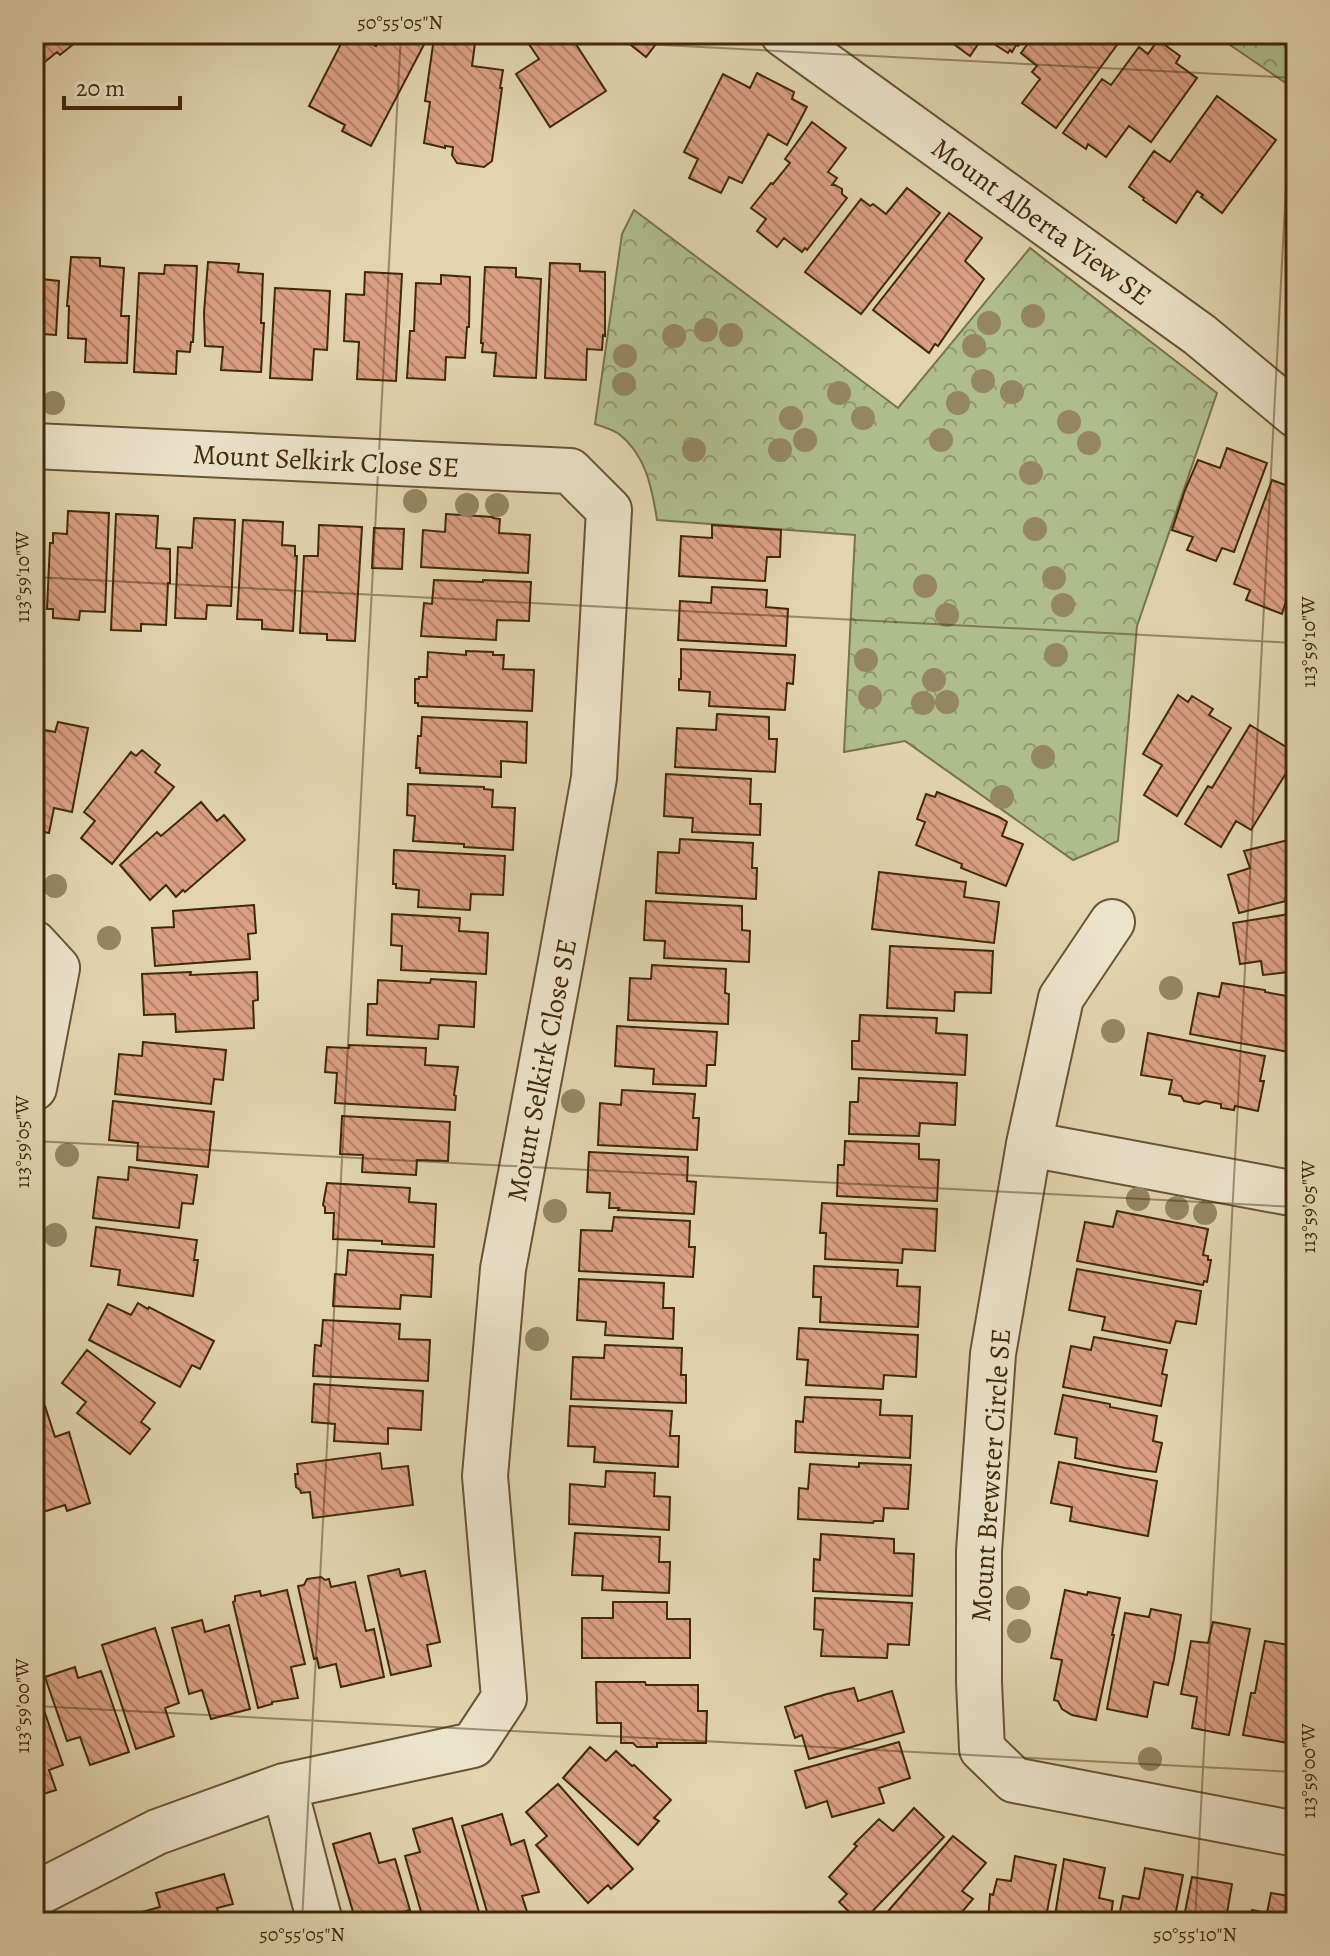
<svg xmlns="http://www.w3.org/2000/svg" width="1330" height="1956" viewBox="0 0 1330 1956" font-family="Alegreya,serif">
  <defs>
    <pattern id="park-crowns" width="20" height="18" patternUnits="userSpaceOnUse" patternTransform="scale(2)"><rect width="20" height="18" fill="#afbd8d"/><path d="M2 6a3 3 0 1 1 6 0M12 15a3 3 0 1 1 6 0" fill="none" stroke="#909a71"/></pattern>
    <pattern id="building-back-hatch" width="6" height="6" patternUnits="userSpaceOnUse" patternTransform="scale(2)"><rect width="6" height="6" fill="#dba083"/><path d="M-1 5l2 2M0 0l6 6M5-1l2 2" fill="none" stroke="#b38269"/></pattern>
  </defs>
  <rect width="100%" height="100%" fill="#e1d4af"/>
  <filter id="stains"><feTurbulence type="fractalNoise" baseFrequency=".0025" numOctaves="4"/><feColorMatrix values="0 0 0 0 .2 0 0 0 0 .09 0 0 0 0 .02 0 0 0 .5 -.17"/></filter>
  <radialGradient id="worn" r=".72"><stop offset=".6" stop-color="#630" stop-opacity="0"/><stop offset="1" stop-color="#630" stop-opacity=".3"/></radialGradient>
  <path fill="url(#park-crowns)" stroke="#78734c" stroke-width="2" d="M 1214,34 L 1296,34 L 1296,90 Z
    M 634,210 L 898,408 L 1030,248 L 1217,393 L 1137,626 L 1118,841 L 1073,860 L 905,741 L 844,752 L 855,535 L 657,520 C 652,488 646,455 619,434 C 612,429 603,427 595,424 L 622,234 Z"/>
  <path fill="url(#building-back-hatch)" stroke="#40290a" stroke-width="2" d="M 34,34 L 86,34 L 60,55 L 57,52 L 35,70 Z
    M 346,34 L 364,34 L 373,39 L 371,43 L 376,46 L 382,34 L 422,34 L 428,37 L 371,146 L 342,131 L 345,125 L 309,106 Z
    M 522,34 L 571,34 L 573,38 L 572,38 L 606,91 L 550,127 L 516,74 L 539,59 Z
    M 617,34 L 673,34 L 668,39 L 663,35 L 646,57 Z
    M 940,34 L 1026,34 L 1018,46 L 1016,45 L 1012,52 L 1010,50 L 1008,53 L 983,37 L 970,56 Z
    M 1035,34 L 1125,34 L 1056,128 L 1022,103 L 1040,79 L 1032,72 L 1037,66 L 1021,53 Z
    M 434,38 L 468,44 L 468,42 L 475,43 L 472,66 L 503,70 L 500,88 L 502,88 L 492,161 L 484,167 L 457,163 L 452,155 L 453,147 L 445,146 L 445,148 L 424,143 L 430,102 L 425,101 Z
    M 1158,40 L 1180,56 L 1176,63 L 1197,78 L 1151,142 L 1129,126 L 1106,157 L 1088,144 L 1086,149 L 1063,133 L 1102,79 L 1111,85 L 1139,47 L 1148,54 Z
    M 757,73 L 794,92 L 792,99 L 807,107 L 787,145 L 768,134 L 742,183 L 729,177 L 721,193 L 689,178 L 698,159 L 684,152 L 723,74 L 750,88 Z
    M 1217,96 L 1276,140 L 1222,213 L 1201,197 L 1203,195 L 1197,191 L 1176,223 L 1143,200 L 1144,198 L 1129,187 L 1154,151 L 1170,162 Z
    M 812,122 L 846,148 L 828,172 L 837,178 L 832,185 L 835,185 L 842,189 L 842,194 L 847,198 L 807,250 L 805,248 L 802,252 L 784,238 L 777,247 L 757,231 L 766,219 L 751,208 L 771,183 L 773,184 L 790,163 L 785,159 Z
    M 907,188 L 940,213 L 861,314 L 805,272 L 861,199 L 870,206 L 873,204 L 886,214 Z
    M 949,213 L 982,238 L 965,261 L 984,279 L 938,346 L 935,344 L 929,353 L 873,310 Z
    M 34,257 L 43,257 L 42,279 L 59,281 L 56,335 L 41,334 L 39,365 L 34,365 Z
    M 71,257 L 100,258 L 100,266 L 124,268 L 121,316 L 129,316 L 127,363 L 85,362 L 86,339 L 68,338 L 69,306 L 67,306 Z
    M 208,262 L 239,264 L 238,272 L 263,274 L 261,323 L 264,323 L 261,372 L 221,370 L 223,347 L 205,346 L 204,313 Z
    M 550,263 L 580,264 L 580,271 L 605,272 L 605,336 L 603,335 L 602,350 L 587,349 L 586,380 L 545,378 Z
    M 165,265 L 197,266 L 193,342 L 191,342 L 190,352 L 177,351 L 176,374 L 134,372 L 139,273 L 164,274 Z
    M 485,267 L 516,268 L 516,277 L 541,279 L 536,378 L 494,376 L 496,353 L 482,352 L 483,343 L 481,343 Z
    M 365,272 L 402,274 L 396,381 L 357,379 L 359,342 L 344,341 L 346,294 L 364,295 Z
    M 441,275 L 470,277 L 469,327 L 467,327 L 465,358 L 446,357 L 445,380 L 407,378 L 410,331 L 414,331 L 416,283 L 441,284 Z
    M 275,288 L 330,291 L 327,350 L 314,349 L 312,380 L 270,378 Z
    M 1227,448 L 1267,463 L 1234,552 L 1222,548 L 1216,561 L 1187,550 L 1193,537 L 1172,530 L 1185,490 L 1198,460 L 1220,468 Z
    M 1272,480 L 1296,489 L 1296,608 L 1285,604 L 1282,614 L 1246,600 L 1250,590 L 1234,584 Z
    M 68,511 L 109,513 L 105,612 L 80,611 L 79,620 L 53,618 L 53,609 L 47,609 L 50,543 L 53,543 L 53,533 L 67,534 Z
    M 116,514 L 158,516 L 156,548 L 170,549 L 170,583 L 168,583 L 166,625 L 141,624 L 141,631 L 111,630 Z
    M 446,514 L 493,517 L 493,518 L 500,519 L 499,533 L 530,535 L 528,573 L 421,567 L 423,530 L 445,532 Z
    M 194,518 L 235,520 L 231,606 L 207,605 L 206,619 L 175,618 L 178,547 L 192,548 Z
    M 243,520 L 283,522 L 282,545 L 295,546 L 295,556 L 297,556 L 293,631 L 262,629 L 262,620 L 237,619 Z
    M 319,525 L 362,527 L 355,641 L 327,640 L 327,634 L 300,633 L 304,556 L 318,556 Z
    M 712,525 L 781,530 L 780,557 L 767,557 L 765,581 L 679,576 L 681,536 L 712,538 Z
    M 374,528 L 404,529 L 402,569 L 372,568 Z
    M 34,540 L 39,540 L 36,607 L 34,607 Z
    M 434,580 L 483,582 L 483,580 L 531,582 L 529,621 L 497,620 L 496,640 L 421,636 L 424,603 L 432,604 Z
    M 712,587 L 767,590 L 766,607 L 788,609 L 786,646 L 678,640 L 680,601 L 711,603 Z
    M 681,649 L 795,655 L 793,684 L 787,683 L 785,710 L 709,706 L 710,692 L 679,690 L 679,679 L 681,679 Z
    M 466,651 L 493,652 L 493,655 L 504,655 L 503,669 L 534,670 L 532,711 L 418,706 L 418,703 L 415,703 L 415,679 L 419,679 L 419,677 L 427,677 L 428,652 L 466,655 Z
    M 1178,695 L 1188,702 L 1192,696 L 1213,709 L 1209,715 L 1231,728 L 1177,816 L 1144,795 L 1162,765 L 1143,754 Z
    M 717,714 L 769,717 L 769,739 L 777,739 L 775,772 L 675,767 L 677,728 L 716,730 Z
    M 422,717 L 527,722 L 526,763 L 501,761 L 501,777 L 420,773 L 420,768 L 416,768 L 418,736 L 421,736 Z
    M 58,722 L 88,728 L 72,812 L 54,808 L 49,833 L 34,830 L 34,728 L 55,732 Z
    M 1250,725 L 1296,753 L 1296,757 L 1251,830 L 1236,821 L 1221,847 L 1185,824 L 1208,786 L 1212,788 Z
    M 142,750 L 160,765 L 155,772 L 174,787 L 112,864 L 81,838 L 95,821 L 84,812 L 131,752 L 136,756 Z
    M 666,774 L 751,779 L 750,804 L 761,804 L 760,835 L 692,832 L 693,818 L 664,816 Z
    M 408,784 L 484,787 L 484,789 L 493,790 L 492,807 L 515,808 L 513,850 L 464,847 L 464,844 L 413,841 L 415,816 L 407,815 Z
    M 937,792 L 999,817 L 1007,822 L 1002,836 L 1023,844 L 1006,886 L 961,868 L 962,864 L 916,845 L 925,822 L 917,819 L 926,794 L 935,797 Z
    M 201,802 L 217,821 L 224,815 L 245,840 L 185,892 L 183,890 L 176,897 L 166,885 L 150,900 L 120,865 L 157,832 L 161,836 Z
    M 1296,838 L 1296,895 L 1285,898 L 1286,901 L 1239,913 L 1228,875 L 1250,868 L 1244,851 Z
    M 680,839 L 753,843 L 752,868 L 757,868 L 756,899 L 656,893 L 658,852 L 679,853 Z
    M 394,850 L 505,856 L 503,895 L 471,894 L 470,910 L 418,907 L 419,890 L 396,888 L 396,884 L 393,884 Z
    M 879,872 L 966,882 L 964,897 L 999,902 L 994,943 L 872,929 Z
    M 646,901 L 742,906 L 742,930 L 750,931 L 749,962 L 664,958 L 665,941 L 644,940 Z
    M 254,905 L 256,933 L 248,934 L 250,959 L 155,966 L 152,928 L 174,927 L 173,911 Z
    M 1296,913 L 1296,971 L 1263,975 L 1261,961 L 1240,964 L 1233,923 Z
    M 392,914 L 460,918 L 459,931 L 488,933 L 486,974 L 401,970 L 402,946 L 391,945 Z
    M 890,946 L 993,951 L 991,993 L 955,992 L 954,1011 L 887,1008 Z
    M 652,965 L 726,969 L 725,993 L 729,994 L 728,1024 L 628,1020 L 630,978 L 651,979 Z
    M 191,972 L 190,975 L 257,972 L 258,1000 L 253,1001 L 254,1028 L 176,1032 L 175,1014 L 144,1015 L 142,974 Z
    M 431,979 L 476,982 L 474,1027 L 439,1025 L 438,1039 L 367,1035 L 368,1004 L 377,1004 L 378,980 L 430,983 Z
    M 1222,983 L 1265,990 L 1265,992 L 1293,997 L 1289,1023 L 1293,1024 L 1296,1029 L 1296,1043 L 1290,1047 L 1289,1052 L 1190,1034 L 1198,993 L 1219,997 Z
    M 860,1015 L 937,1018 L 936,1033 L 967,1035 L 965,1075 L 852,1069 L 852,1041 L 859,1041 Z
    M 617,1026 L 717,1032 L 715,1065 L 707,1065 L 706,1086 L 653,1084 L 654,1069 L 615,1066 Z
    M 1148,1033 L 1265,1056 L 1260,1081 L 1264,1081 L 1258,1111 L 1235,1106 L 1234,1110 L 1221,1108 L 1221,1104 L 1205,1101 L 1199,1104 L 1184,1101 L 1181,1096 L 1169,1094 L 1172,1080 L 1141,1075 Z
    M 143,1042 L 226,1050 L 223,1080 L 214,1079 L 211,1104 L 115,1094 L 119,1054 L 142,1056 Z
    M 349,1045 L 426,1048 L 425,1065 L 458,1067 L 454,1095 L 456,1096 L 455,1110 L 335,1103 L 337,1073 L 325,1072 L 327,1047 L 349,1048 Z
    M 859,1078 L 957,1083 L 955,1125 L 920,1123 L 919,1136 L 849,1134 L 850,1102 L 858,1102 Z
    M 622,1090 L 695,1094 L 693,1118 L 699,1118 L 697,1150 L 598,1145 L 600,1103 L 621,1105 Z
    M 113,1101 L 214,1112 L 208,1167 L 137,1160 L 138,1143 L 109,1140 Z
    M 342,1116 L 450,1122 L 448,1161 L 417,1160 L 416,1175 L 362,1172 L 363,1155 L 340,1154 Z
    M 845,1141 L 919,1144 L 919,1159 L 939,1160 L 937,1201 L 837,1196 L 838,1165 L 844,1165 Z
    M 589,1152 L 688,1157 L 687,1181 L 696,1182 L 694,1214 L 618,1210 L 619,1208 L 609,1208 L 610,1193 L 587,1192 Z
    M 129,1167 L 197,1175 L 193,1204 L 182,1203 L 179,1228 L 93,1218 L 98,1177 L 128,1180 Z
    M 327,1183 L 410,1188 L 409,1202 L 436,1204 L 434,1247 L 382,1244 L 382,1241 L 333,1239 L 334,1213 L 325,1213 L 325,1207 L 323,1205 Z
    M 822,1203 L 937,1209 L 935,1251 L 903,1249 L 902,1263 L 825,1259 L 826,1233 L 820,1233 Z
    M 1117,1211 L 1208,1229 L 1203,1255 L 1208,1256 L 1208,1260 L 1211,1260 L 1207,1282 L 1204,1281 L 1203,1285 L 1077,1261 L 1085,1222 L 1113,1227 Z
    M 614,1217 L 690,1221 L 689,1247 L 695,1247 L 693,1277 L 579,1271 L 581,1230 L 612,1231 Z
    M 96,1227 L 197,1240 L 194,1260 L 198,1260 L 193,1296 L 118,1285 L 120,1270 L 91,1266 Z
    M 348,1250 L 433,1255 L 431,1297 L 401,1295 L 400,1309 L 333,1306 L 335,1274 L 346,1275 Z
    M 814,1266 L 898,1270 L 897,1286 L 920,1287 L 918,1327 L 820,1322 L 821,1297 L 813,1297 Z
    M 1077,1269 L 1201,1291 L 1196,1324 L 1176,1321 L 1170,1343 L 1102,1330 L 1105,1317 L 1069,1310 Z
    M 579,1279 L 664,1283 L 663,1308 L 674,1308 L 673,1339 L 605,1335 L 606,1322 L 577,1320 Z
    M 138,1303 L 148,1309 L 149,1307 L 214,1341 L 200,1369 L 192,1365 L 180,1387 L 89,1340 L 108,1304 L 131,1315 Z
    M 323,1320 L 400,1324 L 399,1339 L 430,1340 L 428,1381 L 313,1376 L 315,1345 L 321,1346 Z
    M 799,1328 L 918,1335 L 916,1377 L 884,1375 L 883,1389 L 806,1385 L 808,1360 L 797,1359 Z
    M 1094,1337 L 1167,1350 L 1162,1374 L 1167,1375 L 1161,1406 L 1063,1387 L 1071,1346 L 1091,1350 Z
    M 605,1345 L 682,1348 L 681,1375 L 686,1375 L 686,1403 L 571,1399 L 573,1357 L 604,1358 Z
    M 87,1350 L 155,1403 L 141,1422 L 150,1429 L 130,1454 L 77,1413 L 86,1402 L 62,1383 Z
    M 314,1384 L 423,1391 L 421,1430 L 388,1428 L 388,1444 L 334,1441 L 335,1424 L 312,1422 Z
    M 1063,1395 L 1110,1404 L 1110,1407 L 1157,1416 L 1153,1441 L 1162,1443 L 1156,1472 L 1125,1468 L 1075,1458 L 1077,1438 L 1055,1434 Z
    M 805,1397 L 881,1400 L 880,1415 L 912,1416 L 910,1458 L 795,1452 L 796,1421 L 803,1422 Z
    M 45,1406 L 55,1437 L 69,1432 L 90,1503 L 67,1511 L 65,1505 L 37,1514 L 34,1505 L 34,1409 Z
    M 570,1406 L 672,1411 L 670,1436 L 679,1436 L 678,1467 L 594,1462 L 595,1447 L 568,1446 Z
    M 380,1453 L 382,1469 L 408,1466 L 413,1505 L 313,1518 L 310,1492 L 301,1493 L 300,1490 L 296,1487 L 295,1474 L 298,1474 L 297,1464 Z
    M 1059,1462 L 1157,1481 L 1148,1536 L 1070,1521 L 1072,1507 L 1051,1503 Z
    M 859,1463 L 911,1465 L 908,1509 L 884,1508 L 883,1521 L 874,1521 L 873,1523 L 798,1519 L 799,1488 L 808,1489 L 810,1464 L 859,1467 Z
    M 606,1471 L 655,1473 L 654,1496 L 670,1497 L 669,1530 L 569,1524 L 570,1484 L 605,1487 Z
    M 575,1533 L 660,1537 L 659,1562 L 670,1562 L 669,1593 L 602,1590 L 603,1576 L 572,1575 Z
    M 821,1534 L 894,1539 L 894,1553 L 914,1554 L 912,1596 L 813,1591 L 814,1559 L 820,1560 Z
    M 399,1569 L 401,1576 L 425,1571 L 440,1642 L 427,1645 L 431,1666 L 391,1675 L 368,1576 Z
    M 321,1577 L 325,1580 L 329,1579 L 331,1587 L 355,1582 L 366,1631 L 374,1629 L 384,1677 L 341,1687 L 336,1664 L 319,1668 L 317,1658 L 314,1659 L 298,1586 L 304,1585 L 307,1579 Z
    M 287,1590 L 305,1664 L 291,1667 L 298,1698 L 272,1702 L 272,1704 L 258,1708 L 233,1602 L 235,1601 L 235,1596 L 260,1591 L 261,1596 Z
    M 1065,1590 L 1087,1595 L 1088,1592 L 1120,1598 L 1112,1635 L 1114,1635 L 1096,1720 L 1072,1715 L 1062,1709 L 1058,1701 L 1054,1700 L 1062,1660 L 1051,1658 Z
    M 815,1598 L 912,1603 L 909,1645 L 888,1644 L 887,1658 L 821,1656 L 823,1630 L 814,1629 Z
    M 613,1602 L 667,1602 L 667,1619 L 690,1619 L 690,1658 L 582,1658 L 582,1618 L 613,1618 Z
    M 1151,1609 L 1181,1615 L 1174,1659 L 1168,1685 L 1154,1682 L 1147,1717 L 1107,1709 L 1125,1613 L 1149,1617 Z
    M 202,1620 L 205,1632 L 229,1625 L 250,1709 L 211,1719 L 202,1690 L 189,1694 L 172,1628 Z
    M 1213,1622 L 1250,1629 L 1229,1735 L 1192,1728 L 1197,1697 L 1181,1694 L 1191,1641 L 1208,1643 Z
    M 155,1628 L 179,1703 L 165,1708 L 174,1736 L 136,1749 L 102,1645 Z
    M 1265,1641 L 1295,1646 L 1296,1722 L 1292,1721 L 1288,1743 L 1243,1735 L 1251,1693 L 1255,1693 Z
    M 75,1667 L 78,1678 L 101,1671 L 129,1752 L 90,1765 L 80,1737 L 67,1741 L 45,1677 Z
    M 596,1682 L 645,1682 L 646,1685 L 698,1685 L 698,1711 L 707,1711 L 706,1743 L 657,1743 L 657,1747 L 637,1747 L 633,1743 L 621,1743 L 621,1723 L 597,1723 Z
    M 854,1688 L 858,1701 L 892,1691 L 904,1732 L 809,1759 L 802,1735 L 795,1738 L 785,1707 L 827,1694 Z
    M 39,1696 L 63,1765 L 49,1770 L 56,1790 L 34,1797 L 34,1698 Z
    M 899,1742 L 910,1778 L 879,1788 L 884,1803 L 832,1817 L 827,1801 L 806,1808 L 795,1771 Z
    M 590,1747 L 606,1761 L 616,1751 L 632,1766 L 634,1765 L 671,1800 L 654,1818 L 659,1821 L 638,1845 L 563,1778 Z
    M 558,1784 L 633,1869 L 611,1889 L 608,1885 L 588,1903 L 536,1845 L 547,1836 L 526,1812 Z
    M 914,1808 L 944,1837 L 862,1922 L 860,1922 L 839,1902 L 847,1894 L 829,1877 L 857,1846 L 854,1844 L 879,1819 L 893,1831 Z
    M 502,1814 L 511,1845 L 524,1840 L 539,1892 L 522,1896 L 529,1918 L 514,1922 L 490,1922 L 462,1826 Z
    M 452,1818 L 479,1912 L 455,1919 L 456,1922 L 424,1922 L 405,1856 L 420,1852 L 413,1829 Z
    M 370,1833 L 379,1863 L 395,1859 L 410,1910 L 392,1915 L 395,1922 L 356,1922 L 333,1844 Z
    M 953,1836 L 986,1863 L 962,1891 L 973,1899 L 955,1920 L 957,1921 L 889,1922 L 883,1917 Z
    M 1015,1856 L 1056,1865 L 1045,1922 L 988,1922 L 990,1894 L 993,1895 L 997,1879 L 1011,1881 Z
    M 1064,1859 L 1105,1868 L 1099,1898 L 1113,1901 L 1110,1922 L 1054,1922 Z
    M 1145,1868 L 1183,1875 L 1174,1922 L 1118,1922 L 1123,1896 L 1139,1899 Z
    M 224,1874 L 233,1904 L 217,1908 L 221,1922 L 133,1922 L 131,1915 L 160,1907 L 156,1893 Z
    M 1192,1877 L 1232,1884 L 1226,1919 L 1239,1922 L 1183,1922 Z
    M 1271,1893 L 1296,1897 L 1296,1922 L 1250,1922 L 1252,1910 L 1267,1913 Z"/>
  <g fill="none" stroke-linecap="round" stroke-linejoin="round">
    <g stroke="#685433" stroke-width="48">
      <path id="minor" d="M 783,34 L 1200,335 L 1296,415
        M 34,446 L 570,471 L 609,510 L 594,778 L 561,961 L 503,1269 L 485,1476 L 504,1698 L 473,1745 L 284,1786 L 157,1832 L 34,1895
        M 34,943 L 57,968 L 34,1088
        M 1029,1144 L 1061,998 L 1112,922
        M 1296,1194 L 1029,1144 L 993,1354 L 979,1551 L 979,1682 L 982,1749 L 1014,1780 L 1296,1834
        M 284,1786 L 320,1922"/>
    </g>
    <use href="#minor" stroke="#ece3cb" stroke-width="44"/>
  </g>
  <g fill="#958663">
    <circle cx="1033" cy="316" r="12"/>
    <circle cx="989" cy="323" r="12"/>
    <circle cx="706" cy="330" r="12"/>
    <circle cx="731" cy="335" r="12"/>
    <circle cx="674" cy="336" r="12"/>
    <circle cx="974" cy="346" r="12"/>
    <circle cx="625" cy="356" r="12"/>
    <circle cx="983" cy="381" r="12"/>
    <circle cx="624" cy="384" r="12"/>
    <circle cx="1012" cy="392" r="12"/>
    <circle cx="839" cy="393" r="12"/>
    <circle cx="53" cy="403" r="12"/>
    <circle cx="958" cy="403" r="12"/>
    <circle cx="791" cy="418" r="12"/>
    <circle cx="863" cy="418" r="12"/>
    <circle cx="1069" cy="422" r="12"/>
    <circle cx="805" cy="440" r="12"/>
    <circle cx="941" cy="440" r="12"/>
    <circle cx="1089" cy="443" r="12"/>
    <circle cx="694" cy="450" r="12"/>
    <circle cx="780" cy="450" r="12"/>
    <circle cx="1031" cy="473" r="12"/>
    <circle cx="415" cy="501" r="12"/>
    <circle cx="467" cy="505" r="12"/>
    <circle cx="497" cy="505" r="12"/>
    <circle cx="1035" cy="529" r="12"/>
    <circle cx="1054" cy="578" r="12"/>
    <circle cx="925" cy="586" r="12"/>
    <circle cx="1063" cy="605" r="12"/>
    <circle cx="947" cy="615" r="12"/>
    <circle cx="1056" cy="655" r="12"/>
    <circle cx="866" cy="660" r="12"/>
    <circle cx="934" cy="680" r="12"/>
    <circle cx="870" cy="697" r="12"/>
    <circle cx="947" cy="702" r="12"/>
    <circle cx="923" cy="703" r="12"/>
    <circle cx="1043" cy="757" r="12"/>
    <circle cx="1002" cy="797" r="12"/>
    <circle cx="55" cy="886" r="12"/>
    <circle cx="109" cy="938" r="12"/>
    <circle cx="1171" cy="988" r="12"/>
    <circle cx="1113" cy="1031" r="12"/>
    <circle cx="573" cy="1101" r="12"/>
    <circle cx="67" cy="1155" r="12"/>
    <circle cx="1138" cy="1199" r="12"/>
    <circle cx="1177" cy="1208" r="12"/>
    <circle cx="555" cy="1211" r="12"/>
    <circle cx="1205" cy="1213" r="12"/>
    <circle cx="55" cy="1235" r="12"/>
    <circle cx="537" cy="1339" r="12"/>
    <circle cx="1018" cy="1598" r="12"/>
    <circle cx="1019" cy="1631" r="12"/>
    <circle cx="1150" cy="1759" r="12"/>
  </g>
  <path fill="none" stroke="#40290a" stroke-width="2" stroke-opacity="0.45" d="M 449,34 L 1296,78M 34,577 L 1296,643M 34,1141 L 1296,1207M 34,1706 L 1296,1772M 302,1922 L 401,34M 1195,1922 L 1294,34"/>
  <g text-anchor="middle" stroke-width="6" stroke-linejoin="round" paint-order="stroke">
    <g font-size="28" fill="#40290a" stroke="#ece3cb">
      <text transform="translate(1042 221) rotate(36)" y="10">Mount Alberta View SE</text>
      <text transform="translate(326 460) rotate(3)" y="10">Mount Selkirk Close SE</text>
      <text transform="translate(541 1070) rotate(-79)" y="10">Mount Selkirk Close SE</text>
      <text transform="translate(990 1475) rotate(-86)" y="10">Mount Brewster Circle SE</text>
    </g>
  </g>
  <rect width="1330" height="1956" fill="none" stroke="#e1d4af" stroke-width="88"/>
  <path d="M64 96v12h116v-12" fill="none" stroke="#40290a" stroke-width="4"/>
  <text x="76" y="96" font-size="24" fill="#40290a" stroke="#ece3cb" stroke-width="6" paint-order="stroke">20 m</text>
  <rect x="44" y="44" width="1242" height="1868" fill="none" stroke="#40290a" stroke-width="3"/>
  <g font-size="20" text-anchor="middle" fill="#40290a">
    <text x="400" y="29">50°55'05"N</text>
    <text transform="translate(22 577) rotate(-90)" y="7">113°59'10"W</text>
    <text transform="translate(1308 642) rotate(-90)" y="7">113°59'10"W</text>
    <text transform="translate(22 1142) rotate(-90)" y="7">113°59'05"W</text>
    <text transform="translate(1308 1207) rotate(-90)" y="7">113°59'05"W</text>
    <text transform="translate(22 1706) rotate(-90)" y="7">113°59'00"W</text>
    <text transform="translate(1308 1771) rotate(-90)" y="7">113°59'00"W</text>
    <text x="302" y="1941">50°55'05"N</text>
    <text x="1195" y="1941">50°55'10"N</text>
  </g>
  <rect width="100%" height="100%" filter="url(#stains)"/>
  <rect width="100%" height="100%" fill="url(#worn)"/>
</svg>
